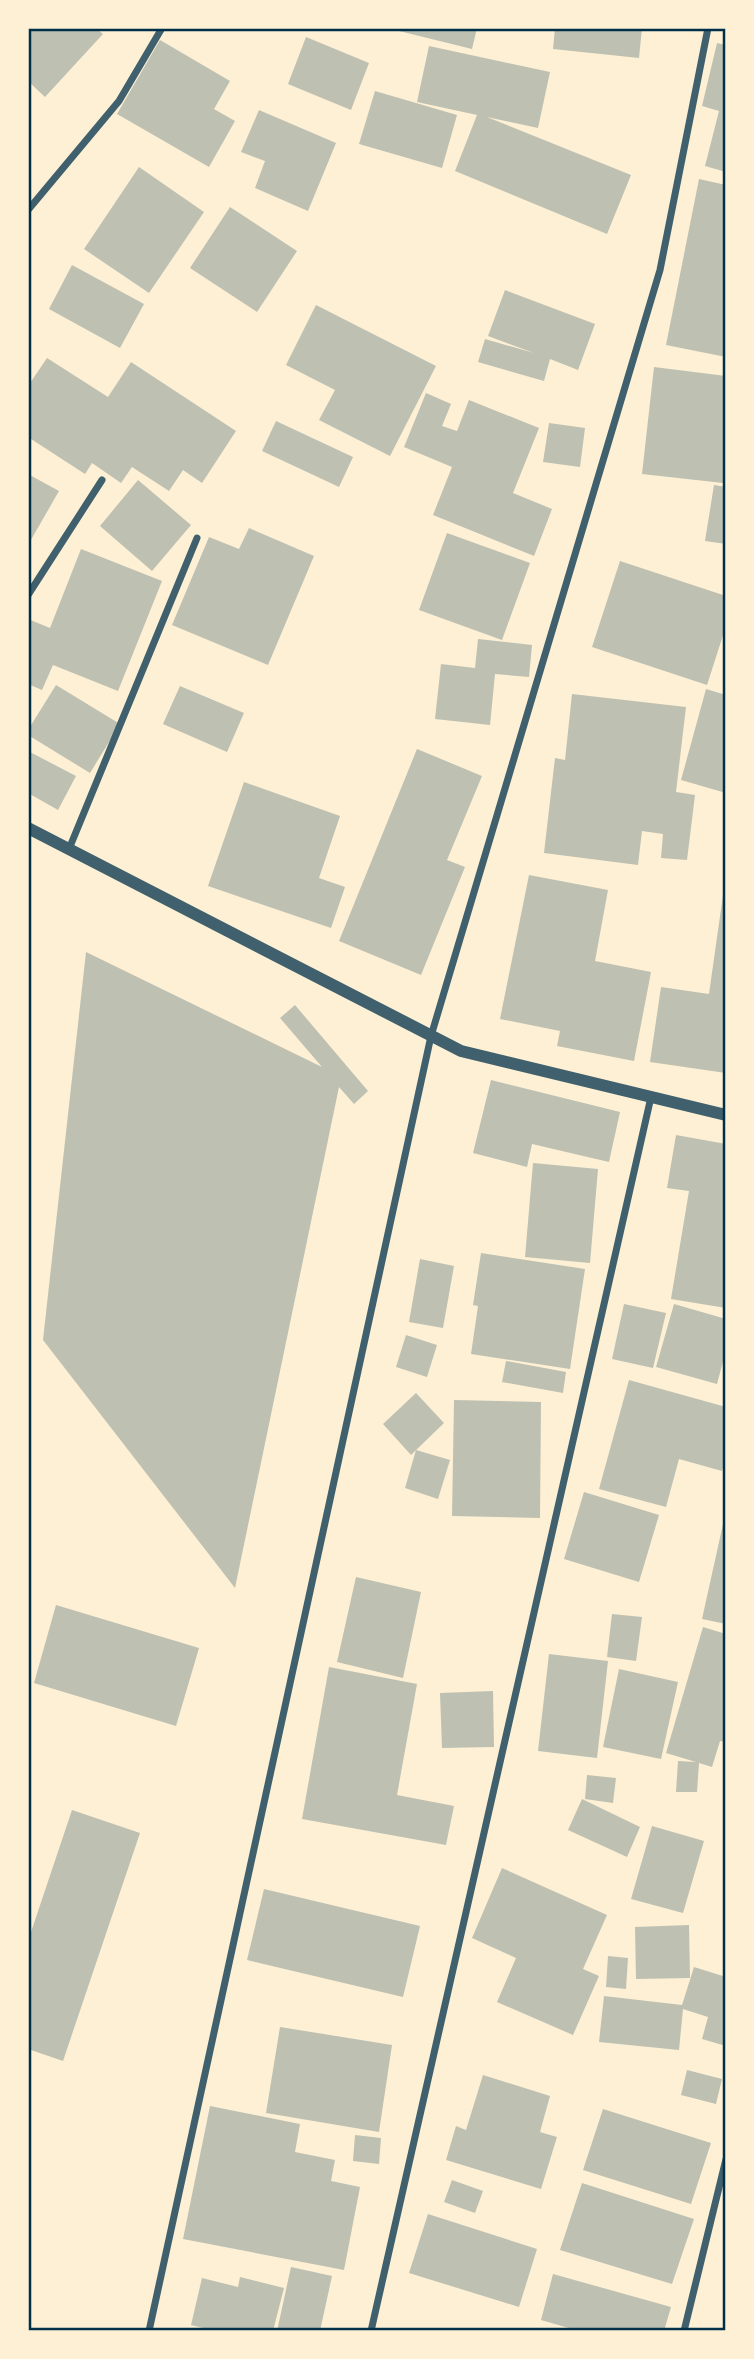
<svg xmlns="http://www.w3.org/2000/svg" width="754" height="2359" viewBox="0 0 754 2359" font-family="'Space Grotesk',sans-serif">
  <rect width="100%" height="100%" fill="#fdf0d5"/>
  <path fill="#bec0b2" d="M 28,28 L 96,28 L 103,34 L 45,97 L 28,81 Z
    M 396,28 L 477,28 L 472,49 L 395,30 Z
    M 555,28 L 642,28 L 639,58 L 553,49 Z
    M 306,37 L 369,63 L 351,110 L 288,84 Z
    M 160,40 L 230,81 L 214,109 L 235,121 L 209,167 L 117,114 Z
    M 717,43 L 726,45 L 726,172 L 705,166 L 719,111 L 702,106 Z
    M 429,46 L 550,72 L 538,128 L 487,117 L 631,175 L 607,234 L 455,171 L 477,115 L 417,102 Z
    M 375,91 L 457,115 L 442,168 L 359,144 Z
    M 259,110 L 336,143 L 308,211 L 255,188 L 265,161 L 241,152 Z
    M 139,167 L 204,212 L 149,293 L 84,249 Z
    M 699,179 L 726,185 L 726,357 L 666,345 Z
    M 230,207 L 297,251 L 257,312 L 190,268 Z
    M 72,265 L 144,304 L 120,348 L 49,309 Z
    M 505,290 L 595,324 L 578,370 L 550,359 L 544,381 L 478,362 L 485,339 L 534,353 L 488,336 Z
    M 316,305 L 436,366 L 390,456 L 319,420 L 335,390 L 286,365 Z
    M 47,358 L 108,397 L 131,362 L 236,431 L 202,483 L 183,470 L 169,491 L 132,467 L 121,483 L 92,463 L 85,474 L 28,437 L 28,386 Z
    M 654,367 L 726,376 L 726,461 L 723,483 L 642,474 Z
    M 426,393 L 451,404 L 442,426 L 457,431 L 469,400 L 539,428 L 513,493 L 552,509 L 534,556 L 433,515 L 452,467 L 404,447 Z
    M 276,421 L 353,457 L 339,487 L 262,451 Z
    M 549,423 L 585,428 L 580,467 L 543,462 Z
    M 28,474 L 59,491 L 28,545 Z
    M 138,480 L 191,525 L 152,571 L 100,526 Z
    M 714,485 L 726,487 L 726,544 L 705,541 Z
    M 249,528 L 314,556 L 268,665 L 172,625 L 209,537 L 239,549 Z
    M 447,533 L 530,563 L 502,640 L 419,610 Z
    M 81,549 L 162,581 L 118,691 L 53,665 L 42,690 L 28,684 L 28,619 L 50,628 Z
    M 620,561 L 726,596 L 726,626 L 707,685 L 592,647 Z
    M 478,639 L 532,645 L 529,677 L 495,674 L 490,725 L 435,719 L 441,664 L 475,668 Z
    M 56,685 L 120,724 L 90,773 L 28,735 L 28,730 Z
    M 180,686 L 244,713 L 227,752 L 163,724 Z
    M 706,689 L 726,695 L 726,793 L 681,780 Z
    M 572,694 L 686,707 L 676,792 L 695,795 L 687,860 L 661,858 L 663,834 L 642,831 L 638,865 L 544,853 L 555,758 L 565,760 Z
    M 417,749 L 482,776 L 447,860 L 465,867 L 421,975 L 339,941 Z
    M 28,751 L 76,776 L 58,810 L 28,793 Z
    M 244,782 L 340,816 L 319,878 L 345,887 L 331,928 L 208,886 Z
    M 529,875 L 608,890 L 595,961 L 651,972 L 634,1061 L 557,1046 L 560,1031 L 500,1019 Z
    M 723,895 L 726,895 L 726,1073 L 650,1062 L 661,987 L 709,994 Z
    M 86,952 L 322,1067 L 280,1018 L 295,1005 L 368,1091 L 354,1104 L 339,1087 L 235,1588 L 43,1340 Z
    M 491,1080 L 620,1112 L 609,1162 L 532,1144 L 527,1167 L 473,1153 Z
    M 676,1135 L 726,1144 L 726,1308 L 671,1299 L 689,1191 L 667,1188 Z
    M 533,1163 L 598,1169 L 590,1263 L 525,1257 Z
    M 481,1253 L 585,1269 L 570,1369 L 471,1354 L 478,1306 L 473,1305 Z
    M 420,1259 L 454,1266 L 443,1328 L 409,1322 Z
    M 624,1304 L 666,1313 L 653,1368 L 612,1359 Z
    M 674,1304 L 726,1319 L 726,1350 L 717,1384 L 656,1367 Z
    M 406,1335 L 437,1345 L 427,1377 L 396,1367 Z
    M 506,1361 L 566,1372 L 563,1393 L 502,1382 Z
    M 629,1380 L 726,1407 L 726,1458 L 722,1471 L 679,1459 L 666,1507 L 599,1489 Z
    M 416,1393 L 444,1423 L 411,1455 L 383,1424 Z
    M 454,1400 L 541,1402 L 540,1518 L 452,1516 Z
    M 416,1450 L 450,1460 L 438,1499 L 405,1488 Z
    M 584,1492 L 659,1515 L 639,1582 L 564,1559 Z
    M 723,1524 L 726,1525 L 726,1624 L 702,1619 Z
    M 356,1577 L 421,1592 L 403,1678 L 337,1662 Z
    M 56,1605 L 199,1648 L 176,1726 L 34,1683 Z
    M 612,1614 L 642,1617 L 636,1661 L 607,1657 Z
    M 703,1627 L 726,1634 L 726,1742 L 720,1741 L 712,1767 L 699,1763 L 697,1792 L 676,1792 L 678,1761 L 696,1762 L 666,1753 Z
    M 549,1654 L 608,1661 L 597,1758 L 538,1751 Z
    M 329,1667 L 417,1684 L 397,1795 L 454,1806 L 446,1845 L 302,1819 Z
    M 619,1669 L 678,1682 L 661,1759 L 603,1747 Z
    M 493,1691 L 494,1747 L 442,1748 L 440,1693 Z
    M 587,1775 L 616,1778 L 613,1803 L 585,1799 Z
    M 582,1799 L 640,1827 L 627,1857 L 568,1830 Z
    M 72,1810 L 140,1833 L 63,2061 L 28,2049 L 28,1941 Z
    M 652,1826 L 704,1841 L 683,1913 L 631,1899 Z
    M 502,1868 L 607,1915 L 583,1969 L 599,1976 L 573,2035 L 497,2002 L 516,1958 L 472,1938 Z
    M 264,1889 L 420,1926 L 403,1997 L 247,1960 Z
    M 689,1925 L 690,1978 L 636,1979 L 635,1927 Z
    M 608,1956 L 628,1958 L 626,1989 L 606,1987 Z
    M 694,1967 L 726,1977 L 726,2046 L 702,2039 L 708,2017 L 683,2009 L 679,2050 L 599,2042 L 604,1996 L 682,2005 Z
    M 280,2027 L 392,2045 L 379,2132 L 266,2113 Z
    M 687,2070 L 722,2079 L 716,2104 L 681,2095 Z
    M 483,2075 L 550,2096 L 540,2132 L 557,2137 L 541,2189 L 446,2160 L 456,2126 L 466,2130 Z
    M 210,2106 L 300,2124 L 295,2152 L 335,2160 L 331,2181 L 360,2187 L 344,2270 L 183,2239 Z
    M 603,2109 L 711,2143 L 691,2204 L 583,2170 Z
    M 355,2135 L 381,2138 L 379,2164 L 353,2161 Z
    M 452,2180 L 483,2191 L 475,2213 L 444,2202 Z
    M 582,2183 L 694,2219 L 672,2284 L 560,2250 Z
    M 428,2214 L 537,2249 L 519,2307 L 409,2273 Z
    M 291,2267 L 332,2276 L 320,2331 L 277,2331 Z
    M 553,2274 L 671,2307 L 664,2331 L 579,2331 L 541,2320 Z
    M 240,2277 L 284,2288 L 273,2331 L 215,2331 L 191,2325 L 202,2278 L 238,2287 Z"/>
  <g fill="none" stroke-linecap="round" stroke-linejoin="round">
    <path stroke="#3f606c" stroke-width="7" d="M 28,210 L 119,101 L 162,28
      M 28,595 L 102,480
      M 69,849 L 197,538
      M 149,2331 L 431,1036 L 660,270 L 708,28
      M 371,2331 L 651,1097
      M 684,2331 L 726,2159"/>
    <path stroke="#3f606c" stroke-width="12" d="M 28,828 L 461,1051 L 726,1115"/>
  </g>
  <rect width="754" height="2359" fill="none" stroke="#fdf0d5" stroke-width="60"/>
  <rect x="30" y="30" width="694" height="2299" fill="none" stroke="#003049" stroke-width="2.5"/>
</svg>
